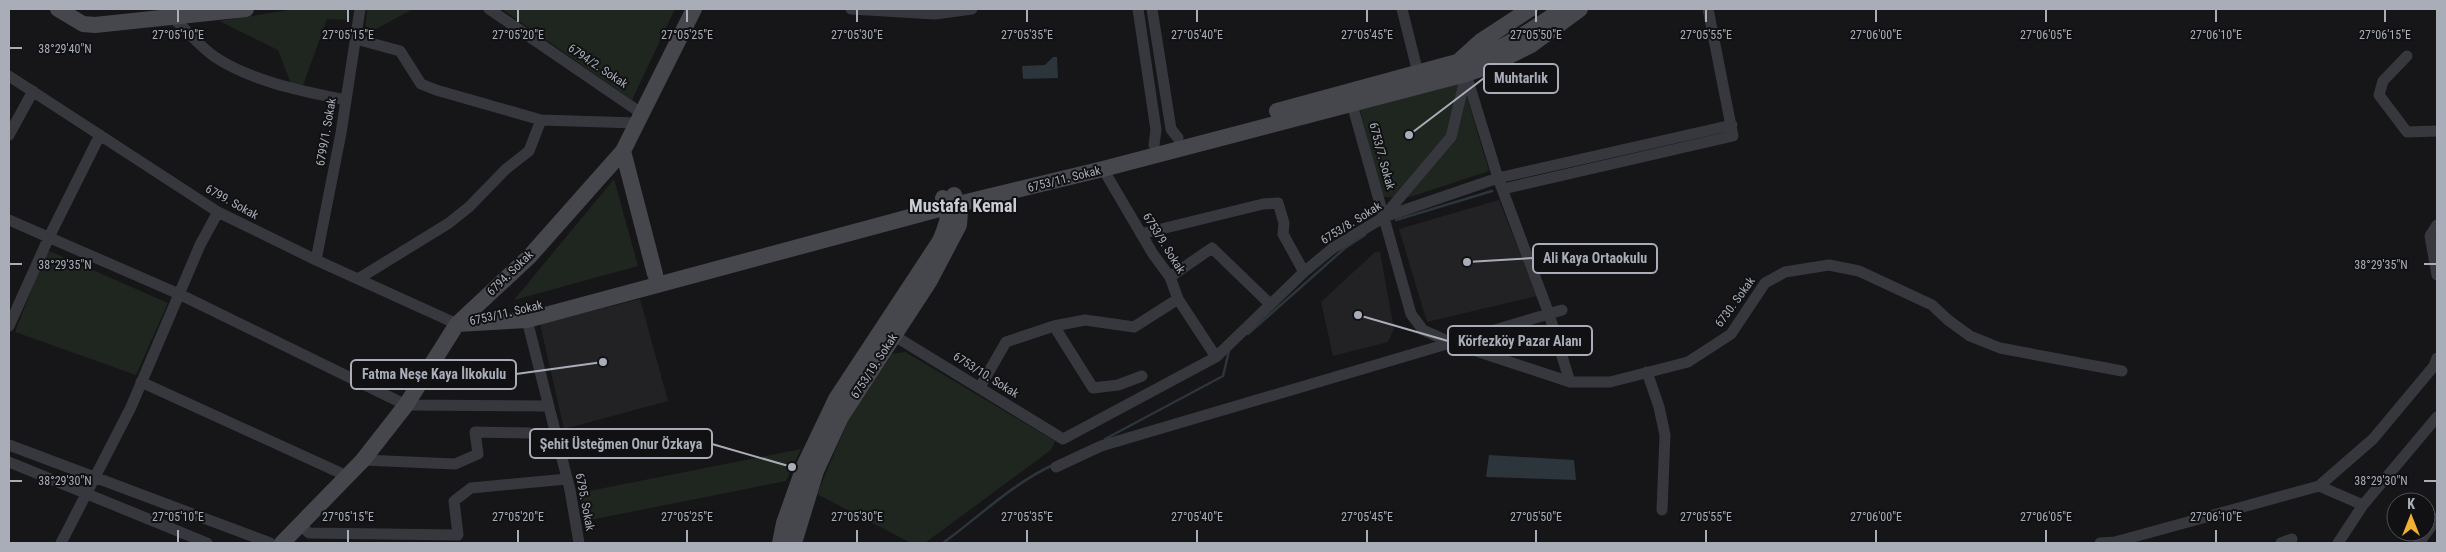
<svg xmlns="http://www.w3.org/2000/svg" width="2446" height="552" viewBox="0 0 2446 552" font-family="'Roboto Condensed',sans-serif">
  <rect width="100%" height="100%" fill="#161618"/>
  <path fill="#222225" d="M 1499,200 L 1537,296 L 1427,322 L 1399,229 Z
    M 1375,252 L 1380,252 L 1394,329 L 1388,342 L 1333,356 L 1321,302 Z
    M 640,299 L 668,401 L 564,429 L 540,324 Z"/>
  <path fill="#1e261f" d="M 296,9 L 348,9 L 346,20 L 327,19 L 302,88 L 291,84 L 278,50 L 219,21 Z
    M 367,9 L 413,9 L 365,35 Z
    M 502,9 L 675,9 L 632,100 Z
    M 1462,81 L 1489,171 L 1410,197 L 1382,197 L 1360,109 Z
    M 614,179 L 638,266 L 514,300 Z
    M 47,250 L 168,303 L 136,375 L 15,332 Z
    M 905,352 L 1055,441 L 1051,450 L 925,543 L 911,543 L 817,494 L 849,418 L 892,354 Z
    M 801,449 L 786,481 L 585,521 L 579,493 Z"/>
  <path fill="#2c353c" d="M 1053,57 L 1057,57 L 1058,78 L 1023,79 L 1022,66 L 1045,65 Z
    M 1489,455 L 1574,460 L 1576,480 L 1486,477 Z"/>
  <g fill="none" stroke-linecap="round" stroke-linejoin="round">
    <path stroke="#2c353c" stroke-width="2.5" d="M 1396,220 L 1492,191
      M 1248,334 L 1345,248 L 1365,235
      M 1105,439 L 1223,376 L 1229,351
      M 943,543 C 980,516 1012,484 1053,465"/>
    <path stroke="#37383d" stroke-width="11" d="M 489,9 L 641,113
      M 851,9 L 935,14 L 938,9
      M 1138,9 L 1156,130 L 1154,145
      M 1152,9 L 1171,129 L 1178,138
      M 1402,9 L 1418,73
      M 935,14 L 972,9
      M 173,18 C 187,30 200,47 215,57 C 253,82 302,91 346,100
      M 356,39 L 400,51 L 421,84 L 436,90 L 541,120 L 636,123
      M 2407,56 L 2383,81 L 2379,95 L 2407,132 L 2437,131
      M 1466,74 L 1498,178 L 1549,314 L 1570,382
      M 9,76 L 218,212 L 316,260 L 457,324
      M 1352,104 L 1411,314 L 1423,330 L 1452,343 L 1570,382 L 1610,382 L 1688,362 L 1731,334 L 1765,283 L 1785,272 L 1829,265 L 1859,271 L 1932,305 L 1948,320 L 1970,336 L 2000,348 L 2122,371
      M 9,135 L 33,91
      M 1103,169 L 1153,254 L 1170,277 L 1178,299 L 1216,357
      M 1503,189 L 1733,136 L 1708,9
      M 1385,215 L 1451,137 L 1466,75
      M 9,220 L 179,294 L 406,405 L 549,406
      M 2437,225 L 2430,236 L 2437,275
      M 1141,234 L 1263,204 L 1278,203 L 1284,223 L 1283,234 L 1304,272
      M 316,260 L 341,133 L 360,9
      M 1170,277 L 1212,248 L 1270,304
      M 358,279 L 449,223 L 469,207 L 506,169 L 529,151 L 541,120
      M 527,320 L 570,490 L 579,543
      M 9,326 L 49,237 L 100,135
      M 1054,326 L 1085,320 L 1134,327 L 1178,299
      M 893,335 L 1063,439 L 1216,357 L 1304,272 L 1333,248 L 1384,217 L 1498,178 L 1732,125
      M 1647,372 L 1659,407 L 1665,435 L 1662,510
      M 141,382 L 347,476
      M 980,387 L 1006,342 L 1054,326 L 1093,388 L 1118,385 L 1142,376
      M 9,445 L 270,543
      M 363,460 L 455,464 L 478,454 L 475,432 L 529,433
      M 9,462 L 207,543
      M 1056,467 L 1101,446 L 1562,310
      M 2319,486 L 2363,505
      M 299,524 L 309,533 L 458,535 L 454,501 L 471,488 L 567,479
      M 61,543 L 131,407 L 200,245 L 218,212
      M 2100,543 L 2115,542 L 2319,486 L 2373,439 L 2434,366 L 2437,358
      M 2281,543 L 2292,539
      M 2338,543 L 2363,505 L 2437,417
      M 2419,543 L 2437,518"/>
    <path stroke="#45474d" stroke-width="16" d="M 58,9 L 83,24 L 95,25 L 246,9
      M 1461,59 L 1481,41 L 1530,9
      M 1277,111 L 1457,62 C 1489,59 1532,30 1558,12
      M 623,151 L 655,274
      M 457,324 L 527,320 L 958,204 L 1103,169 L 1466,74 L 1487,67 L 1531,45 L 1580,9
      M 282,543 L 363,460 L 406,405 L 457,324 L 529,257 L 623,151 L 694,9
      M 780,543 L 784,523 L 805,464 L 836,399 L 940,241 C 946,226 953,213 943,198
      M 794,543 L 816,471 L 841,417 L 929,282 L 959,225 L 960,212 L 954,195"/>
  </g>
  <path fill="none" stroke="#a8adb8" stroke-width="2" d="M 178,10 L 178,22M 348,10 L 348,22M 518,10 L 518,22M 687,10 L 687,22M 857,10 L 857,22M 1027,10 L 1027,22M 1197,10 L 1197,22M 1367,10 L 1367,22M 1536,10 L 1536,22M 1706,10 L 1706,22M 1876,10 L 1876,22M 2046,10 L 2046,22M 2216,10 L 2216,22M 2385,10 L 2385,22M 10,48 L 22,48M 10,264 L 22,264M 2424,264 L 2436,264M 10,481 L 22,481M 2424,481 L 2436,481M 178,530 L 178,542M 348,530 L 348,542M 518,530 L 518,542M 687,530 L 687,542M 857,530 L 857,542M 1027,530 L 1027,542M 1197,530 L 1197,542M 1367,530 L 1367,542M 1536,530 L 1536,542M 1706,530 L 1706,542M 1876,530 L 1876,542M 2046,530 L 2046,542M 2216,530 L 2216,542"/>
  <g text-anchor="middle" stroke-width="4" stroke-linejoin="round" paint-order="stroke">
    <g font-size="12" fill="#a8adb8" stroke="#111113">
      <text transform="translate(598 66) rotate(34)" y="4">6794/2. Sokak</text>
      <text transform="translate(326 132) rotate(-80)" y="4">6799/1. Sokak</text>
      <text transform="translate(1382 156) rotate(75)" y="4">6753/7. Sokak</text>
      <text transform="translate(1064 179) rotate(-14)" y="4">6753/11. Sokak</text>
      <text transform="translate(232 202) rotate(29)" y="4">6799. Sokak</text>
      <text transform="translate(1351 223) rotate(-32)" y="4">6753/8. Sokak</text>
      <text transform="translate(1164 243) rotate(58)" y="4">6753/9. Sokak</text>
      <text transform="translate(510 273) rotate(-44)" y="4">6794. Sokak</text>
      <text transform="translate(1735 302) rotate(-54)" y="4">6730. Sokak</text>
      <text transform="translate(506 313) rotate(-13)" y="4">6753/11. Sokak</text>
      <text transform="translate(874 366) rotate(-57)" y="4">6753/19. Sokak</text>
      <text transform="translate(986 375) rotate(32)" y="4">6753/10. Sokak</text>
      <text transform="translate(585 502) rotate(79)" y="4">6795. Sokak</text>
    </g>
    <g font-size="18" font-weight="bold" fill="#c9ccd4" stroke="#111113">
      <text x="963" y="212">Mustafa Kemal</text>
    </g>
  </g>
  <g font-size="12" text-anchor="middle" fill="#a8adb8" stroke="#111113" stroke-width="4" stroke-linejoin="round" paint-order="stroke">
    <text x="178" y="39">27°05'10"E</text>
    <text x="348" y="39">27°05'15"E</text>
    <text x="518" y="39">27°05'20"E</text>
    <text x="687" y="39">27°05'25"E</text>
    <text x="857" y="39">27°05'30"E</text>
    <text x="1027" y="39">27°05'35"E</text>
    <text x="1197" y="39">27°05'40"E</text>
    <text x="1367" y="39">27°05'45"E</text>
    <text x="1536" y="39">27°05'50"E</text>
    <text x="1706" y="39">27°05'55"E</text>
    <text x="1876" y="39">27°06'00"E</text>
    <text x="2046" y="39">27°06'05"E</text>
    <text x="2216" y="39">27°06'10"E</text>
    <text x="2385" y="39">27°06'15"E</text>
    <text x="65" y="53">38°29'40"N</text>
    <text x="65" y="269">38°29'35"N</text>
    <text x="2381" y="269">38°29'35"N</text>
    <text x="65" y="485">38°29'30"N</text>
    <text x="2381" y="485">38°29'30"N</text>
    <text x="178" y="521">27°05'10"E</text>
    <text x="348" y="521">27°05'15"E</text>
    <text x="518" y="521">27°05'20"E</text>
    <text x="687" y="521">27°05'25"E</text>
    <text x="857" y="521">27°05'30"E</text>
    <text x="1027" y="521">27°05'35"E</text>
    <text x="1197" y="521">27°05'40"E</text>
    <text x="1367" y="521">27°05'45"E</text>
    <text x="1536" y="521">27°05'50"E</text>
    <text x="1706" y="521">27°05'55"E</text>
    <text x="1876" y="521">27°06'00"E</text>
    <text x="2046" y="521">27°06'05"E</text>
    <text x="2216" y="521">27°06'10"E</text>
  </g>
  <path fill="none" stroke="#a8adb8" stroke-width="2" d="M1409 135L1484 78M1467 262L1533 258M1358 315L1448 341M603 362L516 374M792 467L712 444"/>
  <g fill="#a8adb8" stroke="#111113" stroke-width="2">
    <circle cx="1409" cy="135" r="5"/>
    <circle cx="1467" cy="262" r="5"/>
    <circle cx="1358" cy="315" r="5"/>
    <circle cx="603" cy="362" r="5"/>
    <circle cx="792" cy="467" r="5"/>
  </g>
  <g fill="#111113" stroke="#a8adb8" stroke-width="2">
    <rect x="1484" y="64" width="74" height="29" rx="5"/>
    <rect x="1533" y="244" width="124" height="29" rx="5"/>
    <rect x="1448" y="326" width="144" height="29" rx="5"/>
    <rect x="351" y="360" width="165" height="29" rx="5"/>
    <rect x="530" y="429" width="182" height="29" rx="5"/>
  </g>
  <g font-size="14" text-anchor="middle" font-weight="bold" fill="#a8adb8">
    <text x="1521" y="83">Muhtarlık</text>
    <text x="1595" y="263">Ali Kaya Ortaokulu</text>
    <text x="1520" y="346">Körfezköy Pazar Alanı</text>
    <text x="434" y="379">Fatma Neşe Kaya İlkokulu</text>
    <text x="621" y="449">Şehit Üsteğmen Onur Özkaya</text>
  </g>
  <rect width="2446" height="552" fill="none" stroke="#a8adb8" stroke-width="20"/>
  <g transform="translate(2411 517)"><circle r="24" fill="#111113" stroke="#4d4f55"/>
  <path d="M0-4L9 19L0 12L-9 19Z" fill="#f2b134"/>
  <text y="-8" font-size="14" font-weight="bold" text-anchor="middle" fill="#a8adb8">K</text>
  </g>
</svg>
